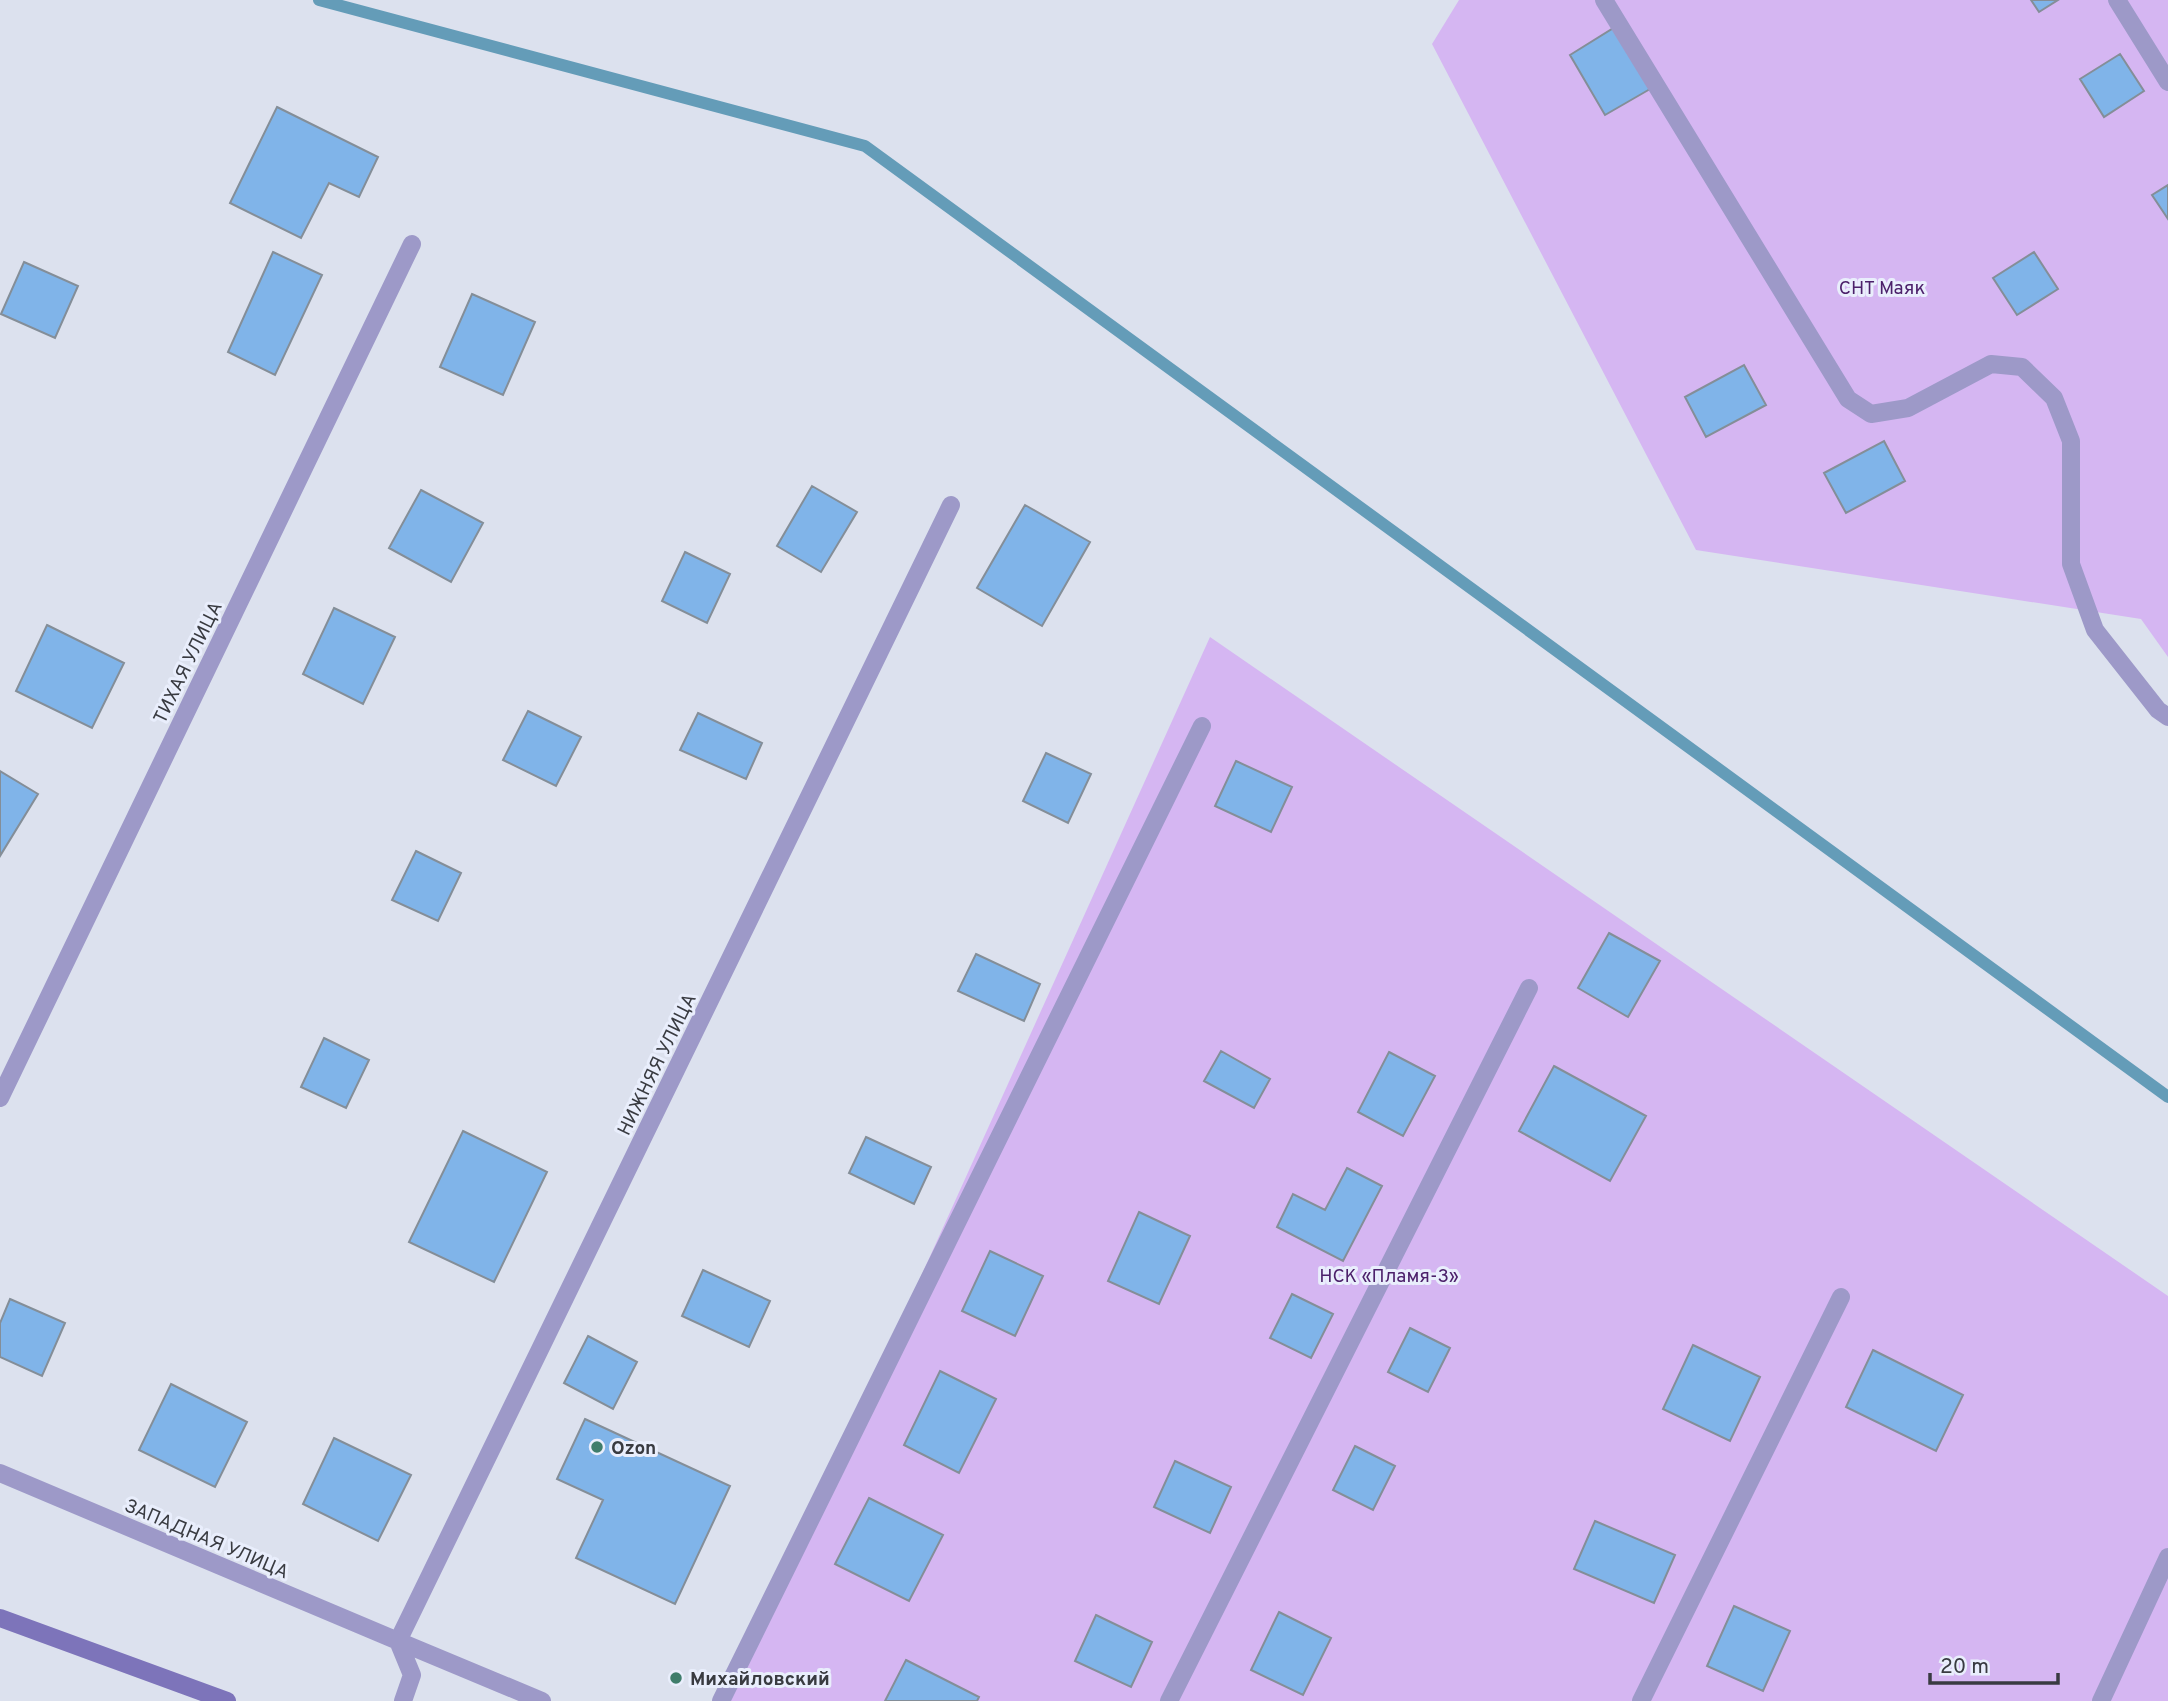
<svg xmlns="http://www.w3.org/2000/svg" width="2168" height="1701" viewBox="0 0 2168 1701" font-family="Overpass,sans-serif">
  <rect width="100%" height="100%" fill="#dce1ee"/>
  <path fill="#d5b6f2" d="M 1459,0 L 2168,0 L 2168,657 L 2141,619 L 1696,550 L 1432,44 Z
    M 1210,637 L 2168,1296 L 2168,1701 L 729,1701 Z"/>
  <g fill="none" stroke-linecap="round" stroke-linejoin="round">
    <path stroke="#649cb8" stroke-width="12" d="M 319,0 L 865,146 L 2168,1097"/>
  </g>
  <path fill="#80b4e9" stroke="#848e98" stroke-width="2" d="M 2031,0 L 2058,0 L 2039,12 Z
    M 1620,24 L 1657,85 L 1605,115 L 1570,55 Z
    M 2120,54 L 2144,91 L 2104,117 L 2080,79 Z
    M 277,107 L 378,157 L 359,197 L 329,183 L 301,238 L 230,203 Z
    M 2168,185 L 2168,219 L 2152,195 Z
    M 273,252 L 322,275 L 275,375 L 228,352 Z
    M 2034,252 L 2058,289 L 2017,315 L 1993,278 Z
    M 24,262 L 78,286 L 55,338 L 1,314 Z
    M 472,294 L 535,322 L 503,395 L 440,367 Z
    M 1744,365 L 1766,405 L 1706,437 L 1685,397 Z
    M 1884,441 L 1905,481 L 1846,513 L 1824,473 Z
    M 812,486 L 857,512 L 821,572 L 777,546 Z
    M 421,490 L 483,523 L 451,582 L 389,548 Z
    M 1025,505 L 1090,542 L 1042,626 L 977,588 Z
    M 685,552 L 730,574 L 707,623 L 662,601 Z
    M 334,608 L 395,637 L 363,704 L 303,674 Z
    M 47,625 L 124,663 L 92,728 L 16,691 Z
    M 528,711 L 581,737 L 556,786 L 503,760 Z
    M 698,713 L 762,743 L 746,779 L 680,750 Z
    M 1046,753 L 1091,774 L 1068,823 L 1023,801 Z
    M 1236,761 L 1292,787 L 1271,832 L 1215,806 Z
    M 0,771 L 38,794 L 0,856 Z
    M 416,851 L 461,873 L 438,921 L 392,900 Z
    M 1609,933 L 1660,961 L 1628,1017 L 1578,988 Z
    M 976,954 L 1040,984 L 1024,1021 L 958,991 Z
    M 324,1038 L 369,1060 L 346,1108 L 301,1087 Z
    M 1221,1051 L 1270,1079 L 1254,1108 L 1204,1081 Z
    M 1389,1052 L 1435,1076 L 1403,1136 L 1358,1112 Z
    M 1554,1066 L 1646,1116 L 1610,1181 L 1519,1131 Z
    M 463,1131 L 547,1172 L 494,1282 L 409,1242 Z
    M 866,1137 L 931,1167 L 914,1204 L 849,1173 Z
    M 1347,1168 L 1382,1186 L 1343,1261 L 1277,1227 L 1293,1194 L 1325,1210 Z
    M 1139,1212 L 1190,1236 L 1159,1304 L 1108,1281 Z
    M 990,1251 L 1043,1276 L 1015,1336 L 962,1311 Z
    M 703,1270 L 770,1301 L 749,1347 L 682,1316 Z
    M 1292,1294 L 1333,1314 L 1311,1358 L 1270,1338 Z
    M 10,1299 L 65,1323 L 42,1376 L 0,1357 L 0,1323 Z
    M 1410,1328 L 1450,1348 L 1428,1392 L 1388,1372 Z
    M 588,1336 L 637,1362 L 613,1409 L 564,1383 Z
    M 1693,1345 L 1760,1377 L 1730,1441 L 1663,1409 Z
    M 1873,1350 L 1963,1395 L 1936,1451 L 1846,1407 Z
    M 940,1371 L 996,1399 L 959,1473 L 904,1445 Z
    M 171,1384 L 247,1422 L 215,1487 L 139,1450 Z
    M 585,1419 L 730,1486 L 675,1604 L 576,1558 L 603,1500 L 557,1479 Z
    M 334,1438 L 411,1475 L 378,1541 L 303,1504 Z
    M 1355,1446 L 1395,1466 L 1373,1510 L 1333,1490 Z
    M 1175,1461 L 1231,1487 L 1210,1533 L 1154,1507 Z
    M 869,1498 L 943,1535 L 909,1601 L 835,1564 Z
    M 1595,1521 L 1675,1555 L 1654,1603 L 1574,1569 Z
    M 1734,1606 L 1790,1631 L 1763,1691 L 1707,1666 Z
    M 1279,1612 L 1331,1638 L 1303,1695 L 1251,1670 Z
    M 1096,1615 L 1152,1642 L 1131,1687 L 1075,1661 Z
    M 906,1660 L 979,1697 L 977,1701 L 885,1701 Z"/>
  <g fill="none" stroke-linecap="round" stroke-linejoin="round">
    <path stroke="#9d99c8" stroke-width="18" d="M 1604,0 L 1848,399 L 1871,414 L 1908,408 L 1991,364 L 2022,367 L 2054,398 L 2071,441 L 2071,564 L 2095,630 L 2158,710 L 2168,717
      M 2117,0 L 2168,82
      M 721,1701 L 1202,726
      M 1169,1701 L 1529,988
      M 1641,1701 L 1841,1297
      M 2101,1701 L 2168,1557"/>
    <path stroke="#9d99c8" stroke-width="18" d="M 0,1098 L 412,244
      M 0,1473 L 398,1641 L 951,505
      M 403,1701 L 412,1675 L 398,1641 L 542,1701"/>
    <path stroke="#7d74ba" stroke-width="18" d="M 0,1618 L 227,1701"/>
  </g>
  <g fill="#3f7d6b" stroke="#e9eefc" stroke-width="2.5">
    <circle cx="597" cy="1447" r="7"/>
    <circle cx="676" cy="1678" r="7"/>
  </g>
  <g text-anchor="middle" stroke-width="6" stroke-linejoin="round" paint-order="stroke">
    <g font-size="19" fill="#4c216b" stroke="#e9eefc">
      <text x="1882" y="294">СНТ Маяк</text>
      <text x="1389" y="1282">НСК «Пламя-3»</text>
    </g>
    <g font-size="19" fill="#393b41" stroke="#e9eefc">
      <text transform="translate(187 662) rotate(-64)" y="7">ТИХАЯ УЛИЦА</text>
      <text transform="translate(656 1064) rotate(-64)" y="7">НИЖНЯЯ УЛИЦА</text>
      <text transform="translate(207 1538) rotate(23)" y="7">ЗАПАДНАЯ УЛИЦА</text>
    </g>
    <g font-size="19" font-weight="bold" fill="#393b41" stroke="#e9eefc" text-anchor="start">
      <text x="611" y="1454">Ozon</text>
      <text x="690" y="1685">Михайловский</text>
    </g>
  </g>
  <path d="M1930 1673v10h128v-10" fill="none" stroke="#393b41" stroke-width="3.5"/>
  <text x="1940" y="1673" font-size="21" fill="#393b41" stroke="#e9eefc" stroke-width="5" paint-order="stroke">20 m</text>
</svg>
